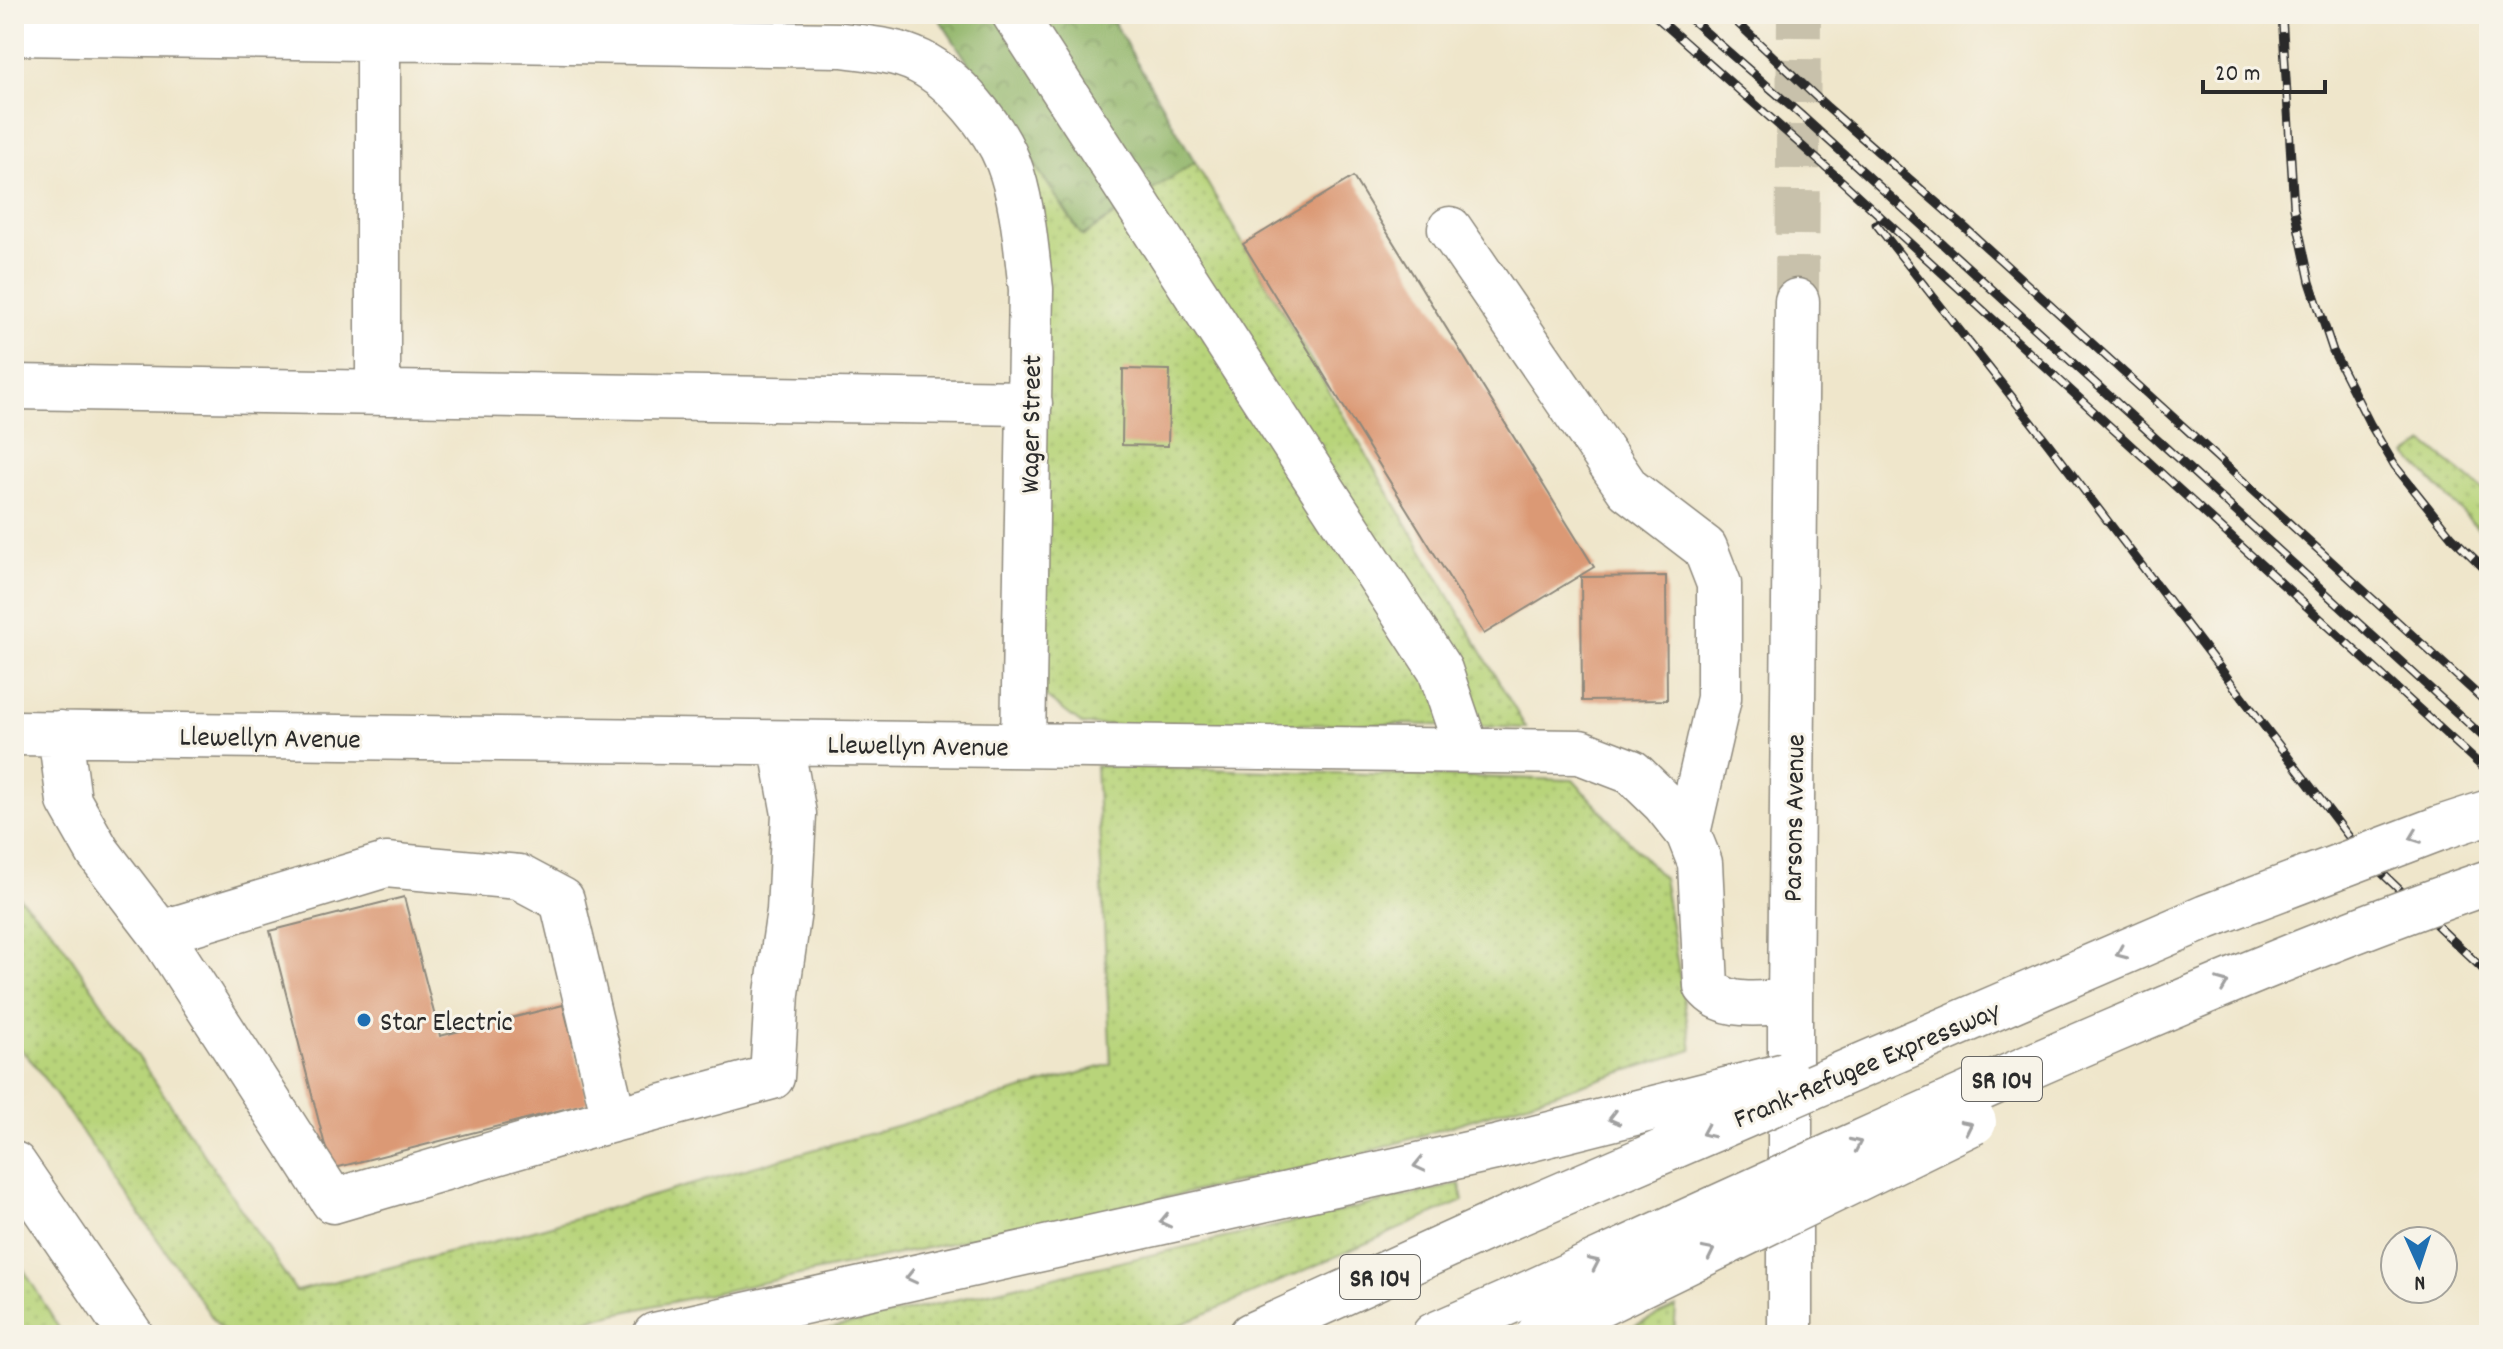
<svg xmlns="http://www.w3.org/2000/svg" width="2503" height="1349" viewBox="0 0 2503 1349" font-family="Dekko,sans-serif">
  <defs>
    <pattern id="grass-dots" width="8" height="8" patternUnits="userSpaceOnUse" patternTransform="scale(2)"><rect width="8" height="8" fill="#b8d47a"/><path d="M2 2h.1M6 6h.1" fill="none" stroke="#9eb66a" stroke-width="1.8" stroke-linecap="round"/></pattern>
    <pattern id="forest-crowns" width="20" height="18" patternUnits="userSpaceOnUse" patternTransform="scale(2)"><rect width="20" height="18" fill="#92b66a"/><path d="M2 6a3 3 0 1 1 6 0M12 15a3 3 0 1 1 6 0" fill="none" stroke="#779457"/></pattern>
  </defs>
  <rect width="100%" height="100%" fill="#f7f3e8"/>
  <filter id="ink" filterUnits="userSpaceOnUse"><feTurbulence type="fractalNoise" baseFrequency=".0125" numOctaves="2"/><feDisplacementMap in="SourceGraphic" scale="16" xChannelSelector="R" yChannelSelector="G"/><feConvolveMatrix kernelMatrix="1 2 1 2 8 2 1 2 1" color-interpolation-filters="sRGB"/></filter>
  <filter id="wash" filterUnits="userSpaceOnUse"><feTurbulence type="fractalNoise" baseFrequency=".006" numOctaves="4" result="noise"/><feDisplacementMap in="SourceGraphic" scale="32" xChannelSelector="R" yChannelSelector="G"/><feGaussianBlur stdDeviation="1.8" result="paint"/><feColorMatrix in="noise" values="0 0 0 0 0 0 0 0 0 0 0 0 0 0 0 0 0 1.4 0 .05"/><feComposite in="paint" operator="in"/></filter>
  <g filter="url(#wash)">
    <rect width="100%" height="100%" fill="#efe6cb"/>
    <path fill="url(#grass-dots)" stroke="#728052" stroke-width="2" d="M 1027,153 L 1083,236 L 1195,162 L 1526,728 L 1401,724 L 1083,725 L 1042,694 Z
      M 2425,443 L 2489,495 L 2489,540 L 2407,455 Z
      M 1096,766 L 1573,780 L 1663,878 L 1692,1050 L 1343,1160 L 582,1321 L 536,1335 L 230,1335 L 219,1327 L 34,1064 L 14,1042 L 14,892 L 57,936 L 296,1291 L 499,1240 L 1111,1064 Z
      M 1460,1184 L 1463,1201 L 1157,1335 L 802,1335 Z
      M 14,1257 L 21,1265 L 63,1335 L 14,1335 Z
      M 1676,1307 L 1674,1335 L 1614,1335 Z"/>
    <path fill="url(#forest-crowns)" stroke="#5e704a" stroke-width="2" d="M 936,14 L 1109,14 L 1195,162 L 1082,236 Z"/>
    <g id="blocks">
      <path fill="#db9974" d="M 1353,177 L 1594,567 L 1484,634 L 1243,244 Z
        M 1123,369 L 1170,370 L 1168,446 L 1122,445 Z
        M 1666,576 L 1667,700 L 1582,701 L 1581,577 Z
        M 404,897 L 440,1036 L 563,1005 L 588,1103 L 331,1169 L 270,931 Z"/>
    </g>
  </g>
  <g filter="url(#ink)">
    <use href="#blocks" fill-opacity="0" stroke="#8d887b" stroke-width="2"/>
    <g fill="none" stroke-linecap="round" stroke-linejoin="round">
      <path stroke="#c8c1ab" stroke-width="44" stroke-dasharray="44 22" stroke-linecap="butt" d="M 1797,301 L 1799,14"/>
      <g stroke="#8d887b" stroke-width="47">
        <path id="minor" d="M 1014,14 L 1440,670 L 1467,750
          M 14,33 L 842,45 C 867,48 896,50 920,62 C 954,79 994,126 1008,162 C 1023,200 1026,249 1031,289 L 1023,745
          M 1450,229 L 1628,489 L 1705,548 L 1719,584 L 1719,698 L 1688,833
          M 14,387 L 1030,403
          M 378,393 L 378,14
          M 14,733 L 1580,752 L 1632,772 L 1664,803 L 1688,833 L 1700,863 L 1706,986 C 1726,1011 1761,1002 1790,1002
          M 60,733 L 69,801 L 98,852 L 160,933 L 333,1201 L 557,1135 L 772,1077 L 777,993 L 789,911 L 794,814 L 781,743
          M 160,933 L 386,865 L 519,877 L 562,900 L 614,1119
          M 1790,1335 L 1790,1002 L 1797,301"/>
      </g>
      <g stroke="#8d887b" stroke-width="47">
        <path id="major" d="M 14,1164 L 131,1335"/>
      </g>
      <g stroke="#8d887b" stroke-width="47">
        <path id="highway" d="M 655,1335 L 1495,1148
          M 1251,1335 L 1508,1218
          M 1434,1335 L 1523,1296"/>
      </g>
      <use href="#minor" stroke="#fff" stroke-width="44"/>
      <use href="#major" stroke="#fff" stroke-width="44"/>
      <use href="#highway" stroke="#fff" stroke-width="44"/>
      <g stroke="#2b2b2b" stroke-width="9">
        <path id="rail" d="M 1653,14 L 1844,183 L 2489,773
          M 1685,14 L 1802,116 L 2489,742
          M 1728,14 L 1827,107 L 1962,225 L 2489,705
          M 2282,14 L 2294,208 L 2310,282 L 2333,351 L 2370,424 L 2395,466 L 2452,537 L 2489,573
          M 1876,224 L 2048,443 L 2362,854 L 2487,973"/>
      </g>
      <use href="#rail" stroke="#f7f3e8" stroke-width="6" stroke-dasharray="18" stroke-linecap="butt"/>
      <g stroke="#8d887b" stroke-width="47" stroke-linecap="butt">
        <path id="highway-bridge" d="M 1495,1148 L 1785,1075
          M 1508,1218 L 2206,917 L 2440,828 L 2489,812
          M 1523,1296 C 1720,1206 1915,1116 2113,1031 C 2237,978 2361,926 2489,882
          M 1538,1335 L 1974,1122"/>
      </g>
      <use href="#highway-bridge" stroke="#fff" stroke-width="44"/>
    </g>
    <defs><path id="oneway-chevron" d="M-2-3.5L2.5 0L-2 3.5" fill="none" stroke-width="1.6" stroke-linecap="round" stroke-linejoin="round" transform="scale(2)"/></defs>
    <g stroke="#a0a0a0">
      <use href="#oneway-chevron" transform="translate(2415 837) rotate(159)"/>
      <use href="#oneway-chevron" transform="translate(2121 953) rotate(157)"/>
      <use href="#oneway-chevron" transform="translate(2223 984) rotate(-22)"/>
      <use href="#oneway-chevron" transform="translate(1614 1118) rotate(166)"/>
      <use href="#oneway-chevron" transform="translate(1967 1126) rotate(-26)"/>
      <use href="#oneway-chevron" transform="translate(1707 1132) rotate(156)"/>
      <use href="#oneway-chevron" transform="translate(1856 1144) rotate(-25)"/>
      <use href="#oneway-chevron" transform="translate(1419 1165) rotate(167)"/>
      <use href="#oneway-chevron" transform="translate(1165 1221) rotate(167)"/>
      <use href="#oneway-chevron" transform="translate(1709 1252) rotate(-26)"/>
      <use href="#oneway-chevron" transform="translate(1594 1263) rotate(-25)"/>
      <use href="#oneway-chevron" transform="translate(911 1277) rotate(167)"/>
    </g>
  </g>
  <circle fill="#1f6fb2" stroke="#f7f3e8" stroke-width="3" cx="364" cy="1020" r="8"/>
  <g text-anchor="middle" stroke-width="6" stroke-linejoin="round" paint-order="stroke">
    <g fill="#f7f3e8" stroke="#686764" stroke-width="2">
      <rect x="1962" y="1057" width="80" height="44" rx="6"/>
      <rect x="1340" y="1255" width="80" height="44" rx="6"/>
    </g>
    <g font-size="26" font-weight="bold" fill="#2b2b2b">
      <text x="2002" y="1088">SR 104</text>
      <text x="1380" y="1286">SR 104</text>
    </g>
    <g font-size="28" fill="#2b2b2b" stroke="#f7f3e8">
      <text transform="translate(1029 424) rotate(-89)" y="10">Wager Street</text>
      <text transform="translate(270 736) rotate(1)" y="10">Llewellyn Avenue</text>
      <text transform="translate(918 744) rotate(1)" y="10">Llewellyn Avenue</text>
      <text transform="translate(1792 818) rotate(-89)" y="10">Parsons Avenue</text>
      <text transform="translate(1866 1063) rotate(-23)" y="10">Frank-Refugee Expressway</text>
    </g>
    <g font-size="28" fill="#2b2b2b" stroke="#f7f3e8" text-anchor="start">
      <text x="380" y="1030">Star Electric</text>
    </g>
  </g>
  <rect width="2503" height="1349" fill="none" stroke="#f7f3e8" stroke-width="48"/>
  <g transform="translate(2419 1265) rotate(177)"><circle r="38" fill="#f7f3e8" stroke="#a5a39c" stroke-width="2"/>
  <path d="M0-6L14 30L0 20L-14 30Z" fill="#1f6fb2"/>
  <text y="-12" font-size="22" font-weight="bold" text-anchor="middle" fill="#2b2b2b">N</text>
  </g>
  <path d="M2203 80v12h122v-12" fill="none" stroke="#2b2b2b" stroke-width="4"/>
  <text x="2215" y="80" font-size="24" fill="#2b2b2b" stroke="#f7f3e8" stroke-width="6" paint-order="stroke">20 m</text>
</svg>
